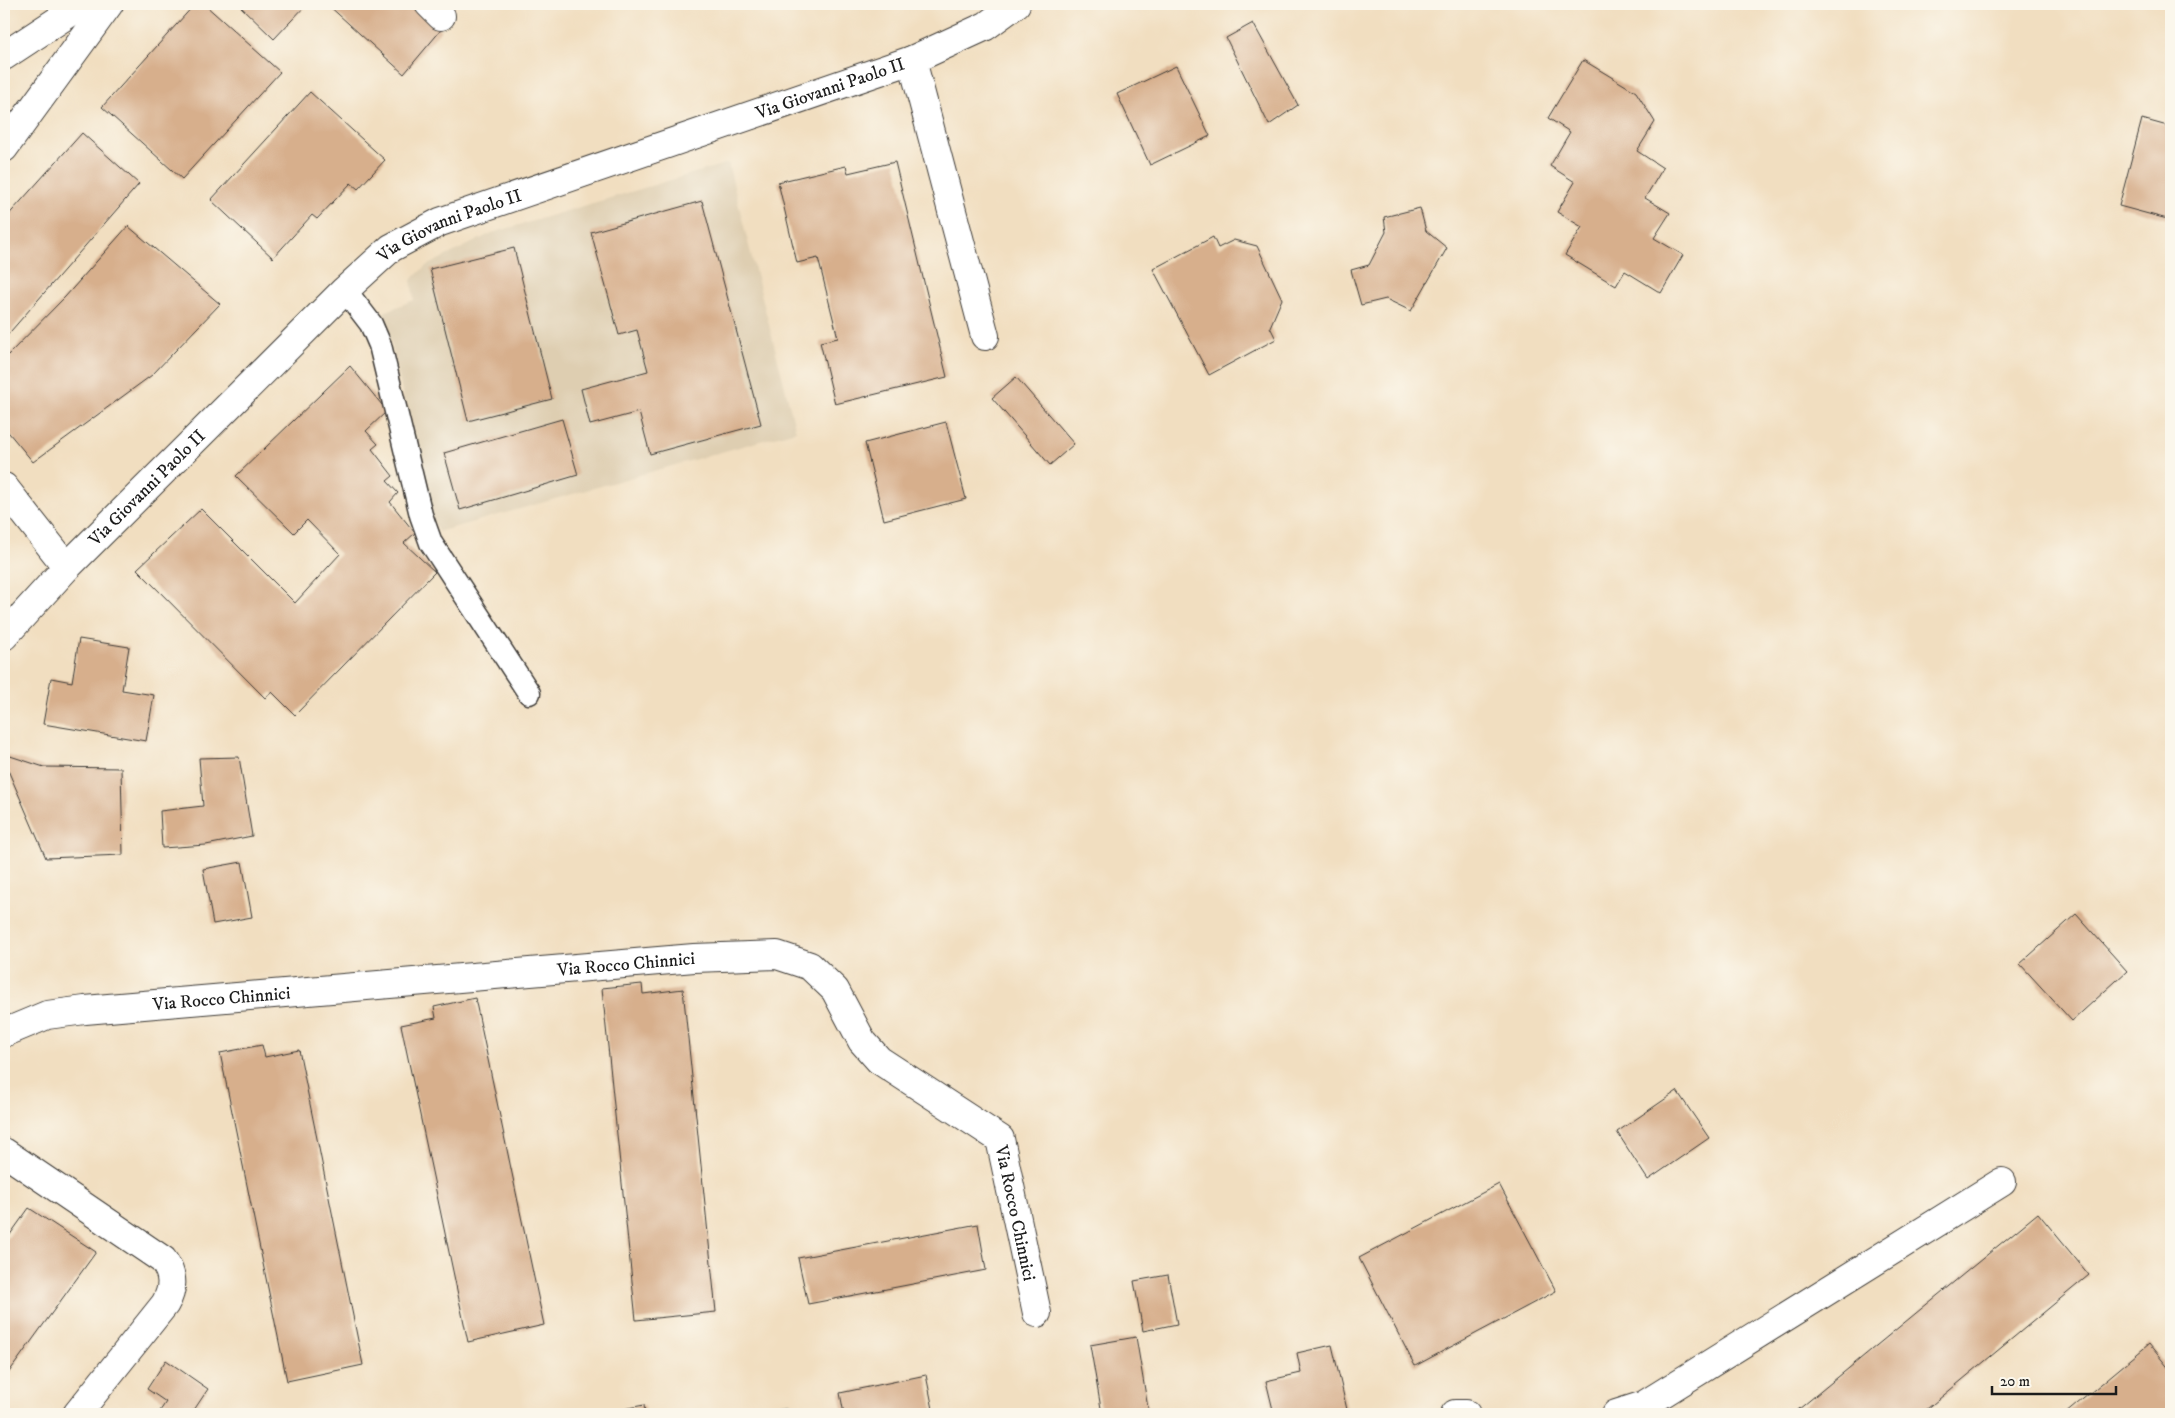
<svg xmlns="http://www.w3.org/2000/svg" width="2175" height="1418" viewBox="0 0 2175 1418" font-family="'IM FELL DW Pica',serif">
  <rect width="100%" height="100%" fill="#fbf7ec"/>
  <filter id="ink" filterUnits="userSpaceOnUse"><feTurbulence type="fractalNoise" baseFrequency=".02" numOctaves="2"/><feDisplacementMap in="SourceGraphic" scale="10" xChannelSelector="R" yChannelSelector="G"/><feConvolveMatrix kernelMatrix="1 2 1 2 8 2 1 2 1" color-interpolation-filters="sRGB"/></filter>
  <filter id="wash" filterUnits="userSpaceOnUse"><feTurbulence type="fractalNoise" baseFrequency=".0096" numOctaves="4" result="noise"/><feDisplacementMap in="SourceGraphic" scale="20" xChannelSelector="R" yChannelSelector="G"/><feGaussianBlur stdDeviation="1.12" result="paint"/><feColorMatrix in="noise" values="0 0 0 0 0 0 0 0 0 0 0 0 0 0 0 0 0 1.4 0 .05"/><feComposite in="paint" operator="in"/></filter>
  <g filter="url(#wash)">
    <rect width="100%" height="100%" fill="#f1dec0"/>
    <path fill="#deceb1" d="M 728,163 L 796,431 L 438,532 L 428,507 L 384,312 L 414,300 L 411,280 L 426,266 L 492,233 Z"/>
    <path fill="#58b9d7" stroke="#3a6a7a" d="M 790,1402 L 792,1414 L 744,1414 L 743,1409 Z"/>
    <g id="blocks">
      <path fill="#d7af8c" d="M 195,4 L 204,4 L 280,72 L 182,179 L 102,107 Z
        M 238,4 L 307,4 L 274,39 Z
        M 327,4 L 412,4 L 441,30 L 404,74 Z
        M 1253,23 L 1298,105 L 1269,125 L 1226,38 Z
        M 1583,60 L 1636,92 L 1655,122 L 1637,151 L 1663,168 L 1645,198 L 1670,213 L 1654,238 L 1683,255 L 1661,293 L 1625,271 L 1616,286 L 1565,255 L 1582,227 L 1557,212 L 1575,182 L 1550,166 L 1570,132 L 1548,118 Z
        M 1176,66 L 1210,136 L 1150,165 L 1117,94 Z
        M 310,92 L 385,160 L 358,189 L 351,183 L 317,219 L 312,215 L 273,258 L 211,200 Z
        M 2142,119 L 2171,127 L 2171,220 L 2119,206 Z
        M 82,133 L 139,184 L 4,339 L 4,220 Z
        M 895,162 L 947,377 L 835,404 L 820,342 L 838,338 L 818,258 L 797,263 L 778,182 L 846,166 L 848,173 Z
        M 702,201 L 761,424 L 650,454 L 639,412 L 590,425 L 581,389 L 648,371 L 637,330 L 619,335 L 591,232 Z
        M 1420,208 L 1426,231 L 1447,248 L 1411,311 L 1386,299 L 1361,305 L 1351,270 L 1369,265 L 1386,232 L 1384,217 Z
        M 128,226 L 220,304 L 152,375 L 33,462 L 4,427 L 4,359 L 65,297 Z
        M 1213,237 L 1218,248 L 1234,240 L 1257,246 L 1282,299 L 1270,327 L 1276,339 L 1209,375 L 1153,269 Z
        M 514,248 L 552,399 L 468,421 L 430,269 Z
        M 350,366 L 387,411 L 366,431 L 378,444 L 372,449 L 393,476 L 387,481 L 398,493 L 390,502 L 415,533 L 404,543 L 435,572 L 295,715 L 272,692 L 265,698 L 137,569 L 201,509 L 295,603 L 340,554 L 307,520 L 294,533 L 236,476 Z
        M 1016,377 L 1074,444 L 1050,465 L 992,398 Z
        M 562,419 L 578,475 L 460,510 L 444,453 Z
        M 946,422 L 966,499 L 884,520 L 865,443 Z
        M 79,639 L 129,647 L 122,690 L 154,695 L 146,741 L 43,724 L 51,678 L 72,682 Z
        M 4,754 L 44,767 L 121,768 L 123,855 L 46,858 L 4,761 Z
        M 239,757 L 252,836 L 206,845 L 162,848 L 160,811 L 203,806 L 199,758 Z
        M 242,862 L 252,917 L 213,924 L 203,869 Z
        M 2076,914 L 2127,971 L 2072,1021 L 2020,964 Z
        M 642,984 L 643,994 L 683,989 L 716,1312 L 636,1320 L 602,988 Z
        M 475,998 L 544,1325 L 468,1342 L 401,1025 L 436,1018 L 434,1007 Z
        M 262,1045 L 265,1057 L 299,1050 L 363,1365 L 287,1381 L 220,1053 Z
        M 1677,1091 L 1709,1138 L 1648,1180 L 1617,1132 Z
        M 1499,1184 L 1556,1291 L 1415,1366 L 1359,1258 Z
        M 29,1208 L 96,1252 L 4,1379 L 4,1243 Z
        M 2038,1213 L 2089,1275 L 1921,1414 L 1793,1414 Z
        M 978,1224 L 986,1270 L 808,1304 L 798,1258 Z
        M 1168,1275 L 1177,1324 L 1143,1331 L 1134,1281 Z
        M 1136,1337 L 1149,1414 L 1102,1414 L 1090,1345 Z
        M 2149,1344 L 2171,1371 L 2171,1414 L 2065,1414 Z
        M 1332,1345 L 1348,1414 L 1274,1414 L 1266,1381 L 1301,1373 L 1297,1353 Z
        M 166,1360 L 208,1389 L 194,1410 L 200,1414 L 158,1414 L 166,1402 L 147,1389 Z
        M 926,1375 L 934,1414 L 844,1414 L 840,1393 Z
        M 644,1405 L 645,1414 L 602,1414 L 602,1413 Z"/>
    </g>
  </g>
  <g filter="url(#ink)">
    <use href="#blocks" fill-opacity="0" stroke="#3c3935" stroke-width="1"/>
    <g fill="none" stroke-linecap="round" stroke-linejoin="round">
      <g stroke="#3c3935" stroke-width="25">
        <path id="service" d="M 345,290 L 371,324 L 380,345 L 421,515 L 431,543 L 529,693"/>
      </g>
      <g stroke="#3c3935" stroke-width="30">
        <g id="minor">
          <path d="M 429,4 L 441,16"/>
          <path d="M 912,60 L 985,336"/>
          <path d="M 4,148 L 109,4"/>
          <path d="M 4,487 L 67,567"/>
          <path id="s1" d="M 4,636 L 67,567 L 345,290 L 391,248 L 440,222 L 912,60 L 986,26 L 1016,4"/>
          <path id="s2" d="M 4,1033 L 47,1015 L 85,1010 L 694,958 L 777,955 L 810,966 L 835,990 L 862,1041 L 879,1060 L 1000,1139 L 1037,1313"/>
          <path d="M 4,1152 L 163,1260 C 174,1275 174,1288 165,1304 L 77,1414"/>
          <path d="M 1455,1414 L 1466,1414"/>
          <path d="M 1616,1414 L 1644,1405 L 2002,1182"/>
        </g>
      </g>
      <g stroke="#3c3935" stroke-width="30">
        <path id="secondary" d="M 4,56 L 83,4"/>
      </g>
      <use href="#service" stroke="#fff" stroke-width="22"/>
      <use href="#minor" stroke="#fff" stroke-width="28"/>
      <use href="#secondary" stroke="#fff" stroke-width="28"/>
    </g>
  </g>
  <g text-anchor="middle" stroke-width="5" stroke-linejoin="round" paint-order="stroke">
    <g font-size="18" fill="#1c1c1c" stroke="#fbf7ec">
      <text dy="6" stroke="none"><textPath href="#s1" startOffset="1016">Via Giovanni Paolo II</textPath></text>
      <text dy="6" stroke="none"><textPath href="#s1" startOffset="611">Via Giovanni Paolo II</textPath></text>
      <text dy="6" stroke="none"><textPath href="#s1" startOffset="206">Via Giovanni Paolo II</textPath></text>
      <text dy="6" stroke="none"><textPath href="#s2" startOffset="628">Via Rocco Chinnici</textPath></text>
      <text dy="6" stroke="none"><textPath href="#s2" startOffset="222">Via Rocco Chinnici</textPath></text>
      <text dy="6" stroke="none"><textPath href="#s2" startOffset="1152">Via Rocco Chinnici</textPath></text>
    </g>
  </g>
  <rect width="2175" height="1418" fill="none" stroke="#fbf7ec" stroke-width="20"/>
  <path d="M1992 1386v8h124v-8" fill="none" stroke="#1c1c1c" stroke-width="2.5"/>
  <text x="2000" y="1386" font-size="15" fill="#1c1c1c" stroke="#fbf7ec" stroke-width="4" paint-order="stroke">20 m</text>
</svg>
